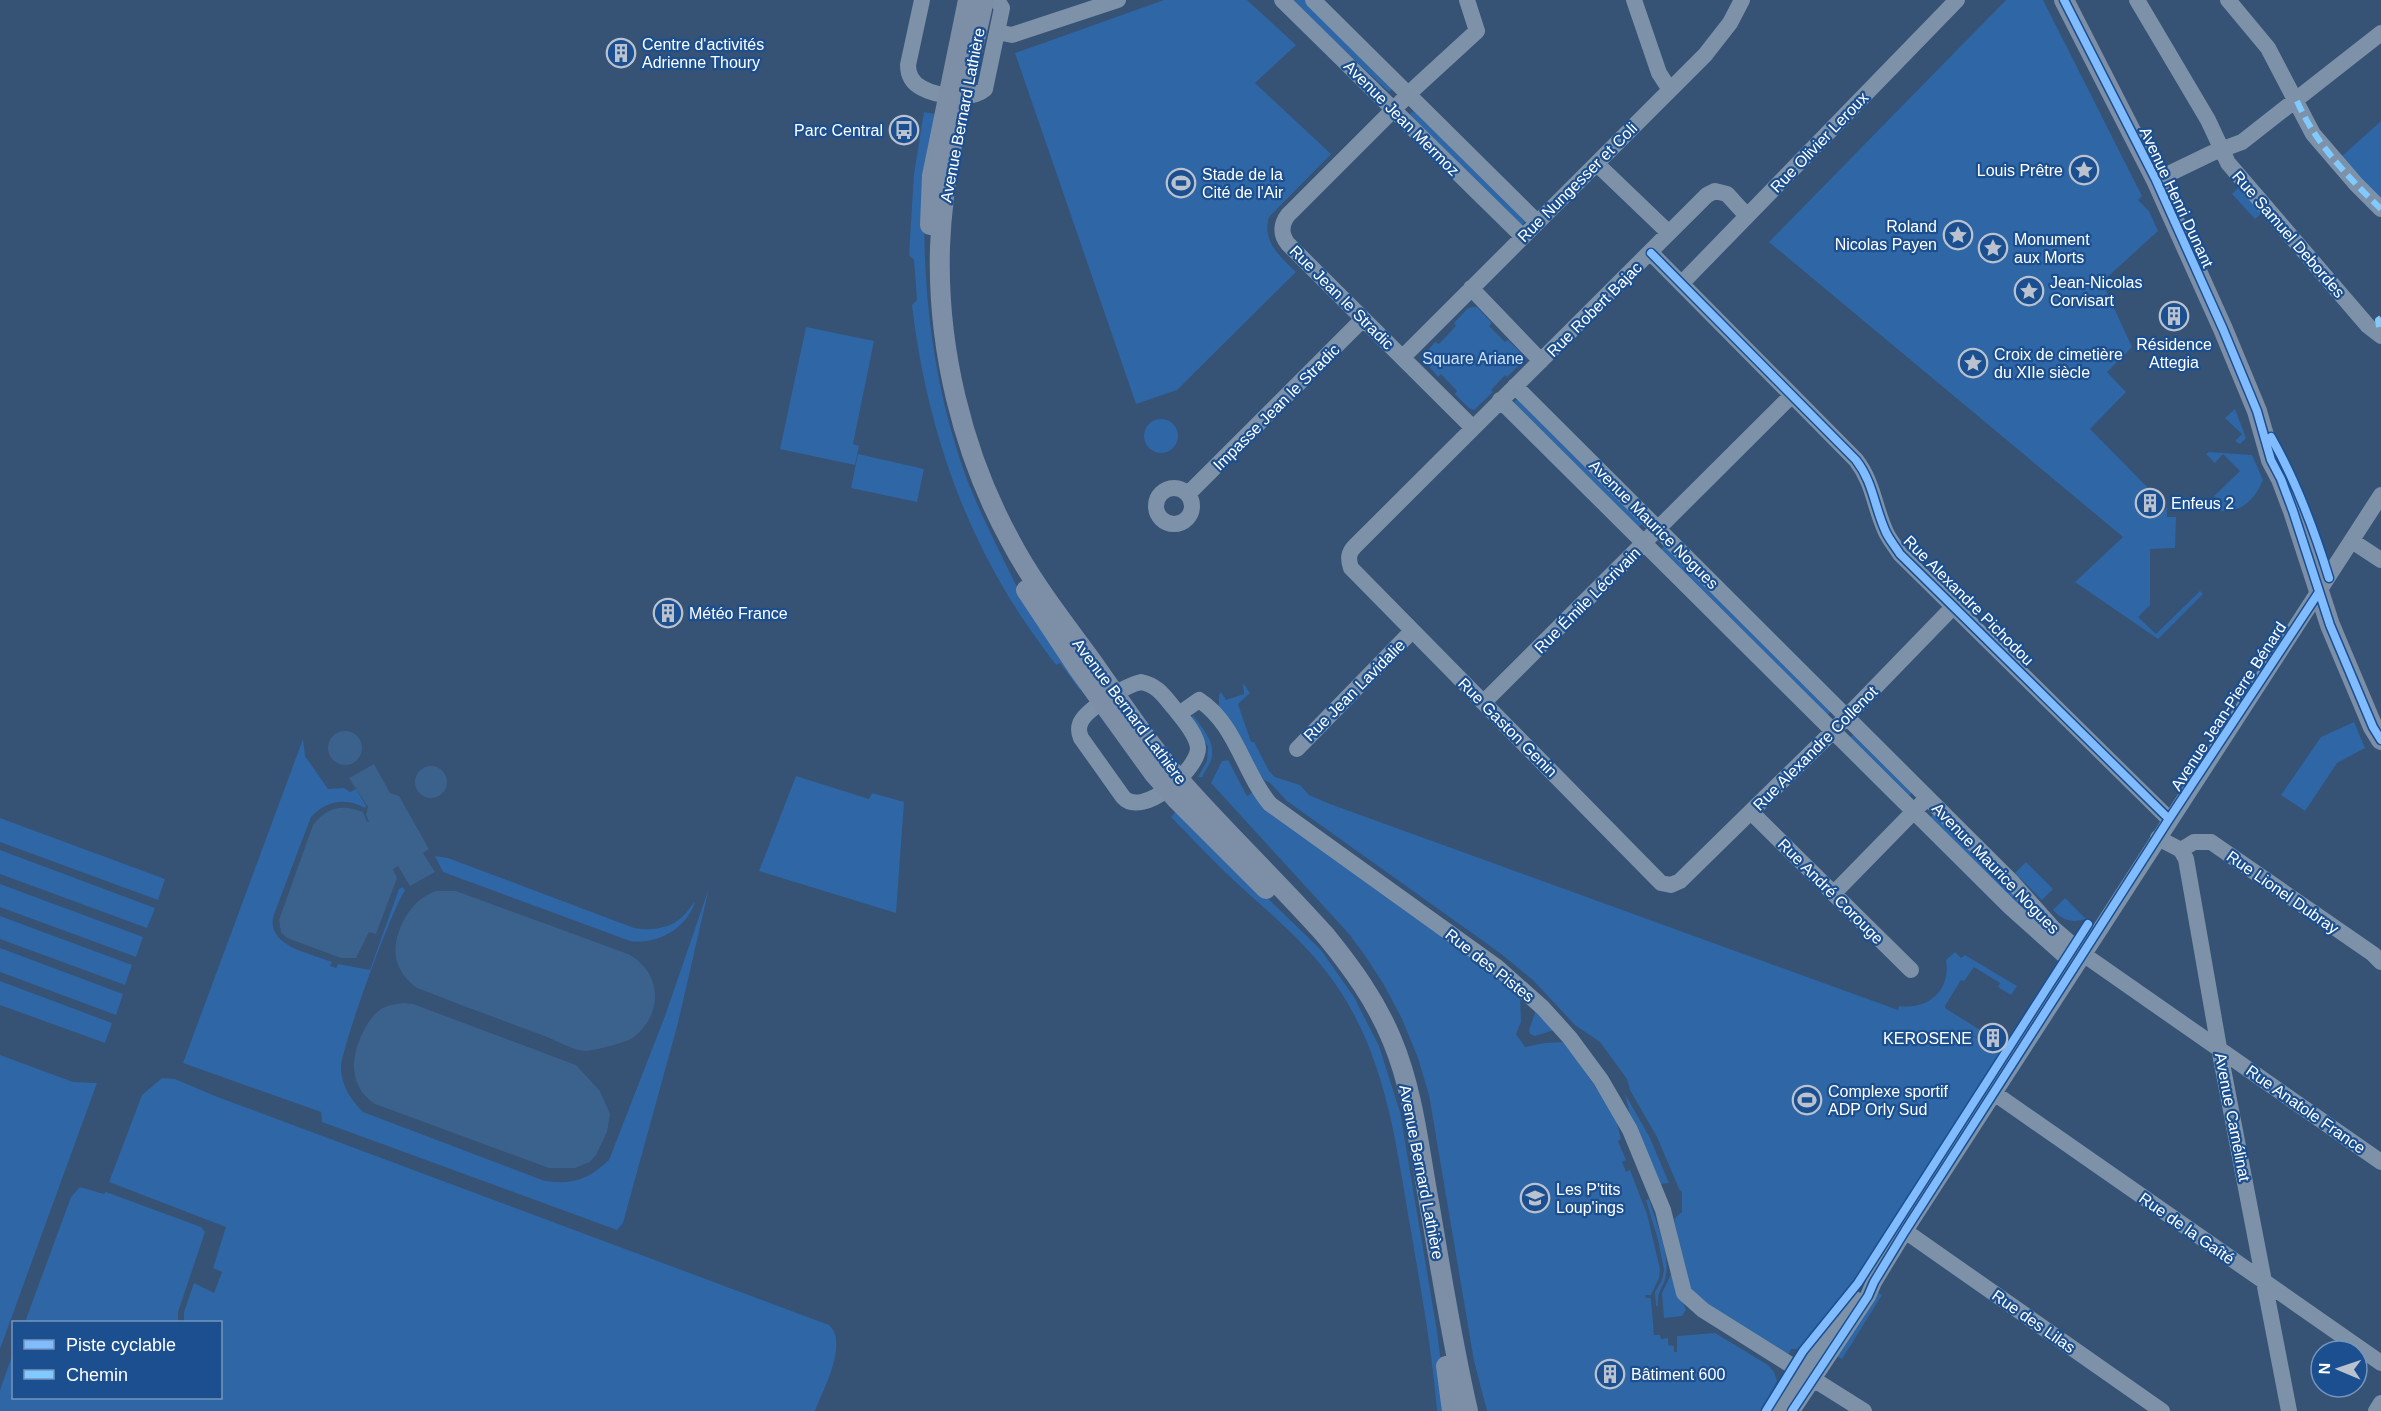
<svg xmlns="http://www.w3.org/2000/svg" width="2381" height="1411" viewBox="0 0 2381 1411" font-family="Helvetica,sans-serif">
  <rect width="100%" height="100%" fill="#365274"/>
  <path fill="#2f66a5" d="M 1164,0 L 1247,0 L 1296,45 L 1255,83 L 1331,154 L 1269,217 C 1262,242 1279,255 1296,272 L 1177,390 L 1136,404 L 1015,53 Z
    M 1291,0 L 1306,0 L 1392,89 L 1389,92 Z
    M 2006,0 L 2043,0 L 2142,196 L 2138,200 L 2149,211 L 2158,231 L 2102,282 L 2132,347 L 2107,372 L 2126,392 L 2090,429 L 2161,501 L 2155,508 L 2161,514 L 2167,507 L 2167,517 L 2176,517 L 2175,548 L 2150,549 L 2150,605 L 2138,617 L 2156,634 L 2200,591 L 2203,594 L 2158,639 L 2075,582 L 2123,537 L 1769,242 Z
    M 1414,110 L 1525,221 L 1521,227 L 1409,115 Z
    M 924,112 L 935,114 C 932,137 926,162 925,186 C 921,286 933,388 968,482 C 983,520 1002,556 1020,593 C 1036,624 1063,658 1083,688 L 1080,690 L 1060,663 L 1056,665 C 1039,642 1022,619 1007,594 C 954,506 924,407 912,305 L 917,300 L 914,260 L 909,255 L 914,174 Z
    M 2381,121 L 2381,201 L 2341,157 Z
    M 2238,188 L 2262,213 L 2255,219 L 2232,194 Z
    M 1473,307 L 1477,307 L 1492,323 L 1489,326 L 1505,342 L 1508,340 L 1524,356 L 1522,362 L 1507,377 L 1505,375 L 1491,390 L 1493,392 L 1474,410 L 1469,408 L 1455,394 L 1457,391 L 1441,374 L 1438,377 L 1422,358 L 1435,342 L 1439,344 L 1456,326 L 1454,323 L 1468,308 Z
    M 806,327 L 874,341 L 853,444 L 859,446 L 855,465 L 780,449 Z
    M 1517,399 L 1642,524 L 1638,528 L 1515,404 L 1514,402 Z
    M 2235,409 L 2246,438 L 2240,444 L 2235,441 L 2242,434 L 2225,418 Z
    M1144 436a17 17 0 1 1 34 0a17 17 0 1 1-34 0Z
    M 2209,452 L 2252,455 L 2263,480 C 2253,504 2237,516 2210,509 L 2210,506 L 2217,499 L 2214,496 L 2240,471 L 2223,454 L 2215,463 L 2206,454 Z
    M 858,454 L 924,469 L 917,502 L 851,488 Z
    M 1665,545 L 1831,711 L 1827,716 L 1660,550 Z
    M 1243,683 L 1250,693 L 1238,704 L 1251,742 L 1254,742 L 1269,771 L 1275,777 L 1300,785 L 1309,795 L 1330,804 L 1898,1010 L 1899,1006 C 1929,1010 1951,990 1946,960 L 1955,952 L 1961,958 L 1965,955 L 2017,986 L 2011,995 L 1998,987 L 2000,983 L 1974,967 L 1964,981 L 1961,980 L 1945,1006 L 1945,1008 L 1988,1035 L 1986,1040 L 1944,1026 L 2005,1048 L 1858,1277 L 1803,1344 L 1797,1349 L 1791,1349 L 1789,1354 L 1781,1352 L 1704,1303 L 1690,1288 L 1674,1219 L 1682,1212 L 1682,1192 L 1679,1189 L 1657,1137 L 1630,1090 L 1627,1079 L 1600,1042 L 1575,1025 L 1534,981 L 1500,953 L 1287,801 L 1270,783 L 1264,780 L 1262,776 L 1259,777 L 1219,707 L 1219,695 L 1221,692 L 1226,700 L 1244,694 Z
    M 1193,715 C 1202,728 1217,743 1211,760 C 1209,766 1205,771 1202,777 L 1198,777 L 1207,761 L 1208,747 L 1192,718 Z
    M 2354,722 L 2365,748 L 2337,763 L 2305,811 L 2281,795 L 2321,737 Z
    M 1855,734 L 1912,793 L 1909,796 L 1850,737 Z
    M 303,739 L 305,756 L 326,786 L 328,789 L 344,788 L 350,792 L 356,789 L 366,806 L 365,808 C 345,797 326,801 311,817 L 273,917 C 268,947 310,953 332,962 L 330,966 L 336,968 L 338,964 L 370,970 L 399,889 L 403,887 L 405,891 C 394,903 340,1051 341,1068 C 341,1085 351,1100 363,1112 L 542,1180 C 570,1186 588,1180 609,1160 L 665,1016 L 709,888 L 678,1023 L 623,1223 L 617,1230 L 322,1122 L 321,1112 L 183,1063 Z
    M 1228,760 L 1247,796 L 1253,792 L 1475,958 L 1520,994 L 1521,1022 L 1516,1034 L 1525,1047 L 1545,1043 L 1565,1042 L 1615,1116 L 1621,1139 L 1618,1141 L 1626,1160 L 1622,1162 L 1626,1172 L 1630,1170 L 1647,1214 L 1660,1269 L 1659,1278 L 1651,1295 L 1645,1295 L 1646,1298 L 1651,1298 L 1654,1335 L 1660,1335 L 1661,1339 L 1668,1338 L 1668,1345 L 1674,1346 L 1674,1352 L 1677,1352 L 1677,1336 L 1715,1333 L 1768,1365 L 1774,1372 L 1777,1381 L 1762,1411 L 1487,1411 L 1474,1361 L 1429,1095 L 1418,1058 L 1402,1019 L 1384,985 L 1366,957 L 1349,934 L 1211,783 L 1222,761 Z
    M 796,776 L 869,799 L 872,793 L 904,802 L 896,913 L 759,871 Z
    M 1177,810 L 1321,950 L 1354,997 L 1379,1046 L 1400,1112 L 1437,1331 L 1447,1411 L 1437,1411 C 1432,1350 1421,1291 1411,1231 C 1396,1145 1387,1059 1336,985 C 1305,940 1264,909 1225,872 C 1206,854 1189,835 1171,817 Z
    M 1933,815 L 1939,816 L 2021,903 L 2019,905 L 1930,817 Z
    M 0,818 L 165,879 L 158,900 L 0,842 Z
    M 0,850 L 155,908 L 147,928 L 0,874 Z
    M 435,856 L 448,858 L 634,928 C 651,931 670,929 683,916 C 688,912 691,905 695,902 C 686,929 657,945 630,941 L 443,872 Z
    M 2026,862 L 2053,889 L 2042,900 L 2015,873 Z
    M 0,884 L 143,937 L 136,957 L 0,907 Z
    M 2065,898 L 2086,919 C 2071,923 2064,921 2053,910 Z
    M 0,916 L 132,965 L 125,985 L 0,939 Z
    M 0,948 L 123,994 L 116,1015 L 0,972 Z
    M 0,981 L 112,1023 L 105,1043 L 0,1005 Z
    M 1536,1010 L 1554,1030 L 1535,1036 L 1530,1034 L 1529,1030 Z
    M 0,1055 L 73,1082 L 97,1083 L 0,1349 Z
    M 162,1078 L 175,1079 L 215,1096 L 829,1325 C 849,1343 823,1390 815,1411 L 0,1411 L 0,1390 L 13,1353 L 14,1398 L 220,1398 L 220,1322 L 184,1322 L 184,1312 L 194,1283 L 214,1293 L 222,1272 L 213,1268 L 226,1227 L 109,1182 L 142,1095 Z
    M 1625,1094 L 1650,1138 L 1669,1183 L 1660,1184 L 1631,1119 Z
    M 80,1187 L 104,1194 L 106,1192 L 201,1227 L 205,1232 L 178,1312 L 178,1322 L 25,1322 L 71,1197 Z
    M 1649,1199 C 1655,1220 1670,1253 1666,1274 C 1665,1287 1656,1290 1658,1306 L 1656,1306 L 1655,1292 L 1662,1280 L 1664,1270 L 1658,1240 L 1646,1200 Z
    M 1671,1274 L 1686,1310 L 1682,1316 L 1664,1318 L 1662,1293 Z
    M 1877,1292 L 1882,1295 L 1842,1359 L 1836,1356 Z"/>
  <path fill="#3b618d" d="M328 748a17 17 0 1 1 34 0a17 17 0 1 1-34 0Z
    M 374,764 L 390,793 L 399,796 L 429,849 L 423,853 L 435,872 L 410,886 L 398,866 L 393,869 L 397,878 L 376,934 L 369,932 L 356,958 L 341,958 L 287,938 L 281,932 L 279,920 L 313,825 C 327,807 342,804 363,812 L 367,822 L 369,822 L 366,815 L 368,807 L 349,778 Z
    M415 782a16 16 0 1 1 32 0a16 16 0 1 1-32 0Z
    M 437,891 L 456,891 L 628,954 C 662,972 664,1013 634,1037 C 626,1043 596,1050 586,1051 C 575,1051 557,1041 547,1037 C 504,1021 461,1005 417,988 C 407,981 399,971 396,958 C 392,932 412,897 437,891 Z
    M 404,1003 L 413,1004 L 576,1065 L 600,1091 L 610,1114 L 607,1132 L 596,1155 L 590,1162 L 575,1168 L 549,1168 L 375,1104 C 350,1087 350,1062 361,1036 C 366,1026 371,1016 381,1009 C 387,1005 396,1004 404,1003 Z"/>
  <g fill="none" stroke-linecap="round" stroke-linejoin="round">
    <path stroke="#7d92a8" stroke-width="16" d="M 922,0 L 908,65 C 908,75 912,83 922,88 C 936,96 972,101 985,89 L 1002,8 L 997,0
      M 1282,0 L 1522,236
      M 1313,0 L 1537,222
      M 1467,0 L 1477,31 L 1417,86 L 1288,215 C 1281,224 1280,234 1288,244 L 1473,428
      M 1634,0 L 1659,73 L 1670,90
      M 2137,0 L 2208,120 L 2228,163 L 2368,326 L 2381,336
      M 2228,0 L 2268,48 L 2313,134 L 2356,184 L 2381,209
      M 997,32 L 1012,35 L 1118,0
      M 1597,164 L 1669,233
      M 2156,180 L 2212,153 L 2242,142 L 2381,33
      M 1747,216 L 1727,194 L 1715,191 L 1707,195 L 1355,546 C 1348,553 1348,559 1351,568 L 1661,883 L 1671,885 L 1680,881 L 1825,739 L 1954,606
      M 1651,253 L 1856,460 C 1873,482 1874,505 1885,530 C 1888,538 1895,546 1900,554 L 2169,819
      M 1682,283 L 1957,0
      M 1471,288 L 1541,361
      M 1403,357 L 1705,55 L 1730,23 L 1742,0
      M 1515,386 L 2012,882 L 2053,928 L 2083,954 L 2381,1162
      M 1500,400 L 2010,907 L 2067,958 L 2083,954
      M1156 506a18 18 0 1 1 36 0a18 18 0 1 1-36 0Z
      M 1188,494 L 1363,319
      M 2352,541 L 2381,560
      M 1141,682 C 1157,685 1164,696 1174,708 C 1182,718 1197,734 1198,748 C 1198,770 1142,819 1123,797 L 1081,738 C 1079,733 1078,729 1080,724 C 1084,710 1127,685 1141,682 Z
      M 1484,702 L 1791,396
      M 1179,714 L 1199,700 C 1236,724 1243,772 1270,804 L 1497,967 L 1543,1008 L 1570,1038 L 1601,1080 L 1630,1130 L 1663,1210 L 1684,1293 L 1703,1310 L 1864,1411
      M 1297,749 L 1412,631
      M 1751,812 L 1911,970
      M 2158,838 L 2181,850 L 2186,859 L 2219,1048 L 2289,1411
      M 2181,850 L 2194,842 L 2211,842 L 2373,954 L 2381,962
      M 1834,893 L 1921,804
      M 1994,1093 L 2381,1363
      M 1905,1231 L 2162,1411
      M 1778,1411 L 1832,1328 L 1855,1299
      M 1792,1411 L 1868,1296 L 1874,1282 L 1905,1231 C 2063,985 2222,740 2381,495
      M 2376,1411 L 2381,1403"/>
    <path stroke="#7d8ea7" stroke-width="20" d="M 984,0 C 966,81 943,163 940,247 C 937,347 962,452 1010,540 C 1033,584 1065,624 1094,664 C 1120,701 1146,741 1176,776 C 1224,831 1277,881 1326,936 C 1352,968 1376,1001 1392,1040 C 1412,1088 1418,1139 1427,1191 C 1440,1264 1451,1338 1468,1411
      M 2064,0 L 2156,180 L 2223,329 L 2257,411 L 2271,460 L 2281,479 L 2293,511 L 2330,625 L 2373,727 L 2381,740
      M 930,225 L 932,176 L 968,0
      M 1026,590 L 1079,670 L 1154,774 L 1176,799 L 1266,889
      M 1446,1366 L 1452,1411"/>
    <path stroke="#80caff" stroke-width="6" stroke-dasharray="12 6" stroke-linecap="butt" d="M 2297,101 C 2315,143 2348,177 2381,209
      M 2379,327 L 2378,320 L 2381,318"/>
    <g stroke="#1b4f8f" stroke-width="11">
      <path id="cycleway" d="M 2064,0 L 2156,180 L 2223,329 L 2257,411 L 2271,460 L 2281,479 L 2293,511 L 2330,625 L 2373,727 L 2381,740
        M 1651,253 L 1856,460 C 1873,482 1874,505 1885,530 C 1888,538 1895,546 1900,554 L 2169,819
        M 2271,437 C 2296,481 2314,529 2329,578
        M 1766,1411 L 1803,1351 L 1858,1283 L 2088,924
        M 1792,1411 L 1868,1296 L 1874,1282 L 1905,1231 L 2169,819 L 2319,592"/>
    </g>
    <use href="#cycleway" stroke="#80bcff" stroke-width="8"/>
  </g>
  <defs>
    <g id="building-ring" transform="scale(1.5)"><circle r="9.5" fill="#1b4f8f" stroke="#b9c2ce" stroke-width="1.5"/><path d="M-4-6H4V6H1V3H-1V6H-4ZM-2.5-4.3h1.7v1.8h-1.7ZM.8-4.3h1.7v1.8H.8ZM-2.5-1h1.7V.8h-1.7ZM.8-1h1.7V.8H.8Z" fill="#b9c2ce"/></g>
    <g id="bus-ring" transform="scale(1.5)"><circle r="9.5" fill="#1b4f8f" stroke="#b9c2ce" stroke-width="1.5"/><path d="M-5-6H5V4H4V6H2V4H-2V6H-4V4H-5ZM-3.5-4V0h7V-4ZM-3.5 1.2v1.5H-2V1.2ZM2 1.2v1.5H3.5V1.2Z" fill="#b9c2ce"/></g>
    <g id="sight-ring" transform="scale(1.5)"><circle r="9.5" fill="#1b4f8f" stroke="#b9c2ce" stroke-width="1.5"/><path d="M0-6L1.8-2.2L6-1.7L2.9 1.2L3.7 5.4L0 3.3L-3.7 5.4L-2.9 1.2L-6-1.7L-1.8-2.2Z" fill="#b9c2ce"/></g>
    <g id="stadium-ring" transform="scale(1.5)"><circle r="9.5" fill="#1b4f8f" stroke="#b9c2ce" stroke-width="1.5"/><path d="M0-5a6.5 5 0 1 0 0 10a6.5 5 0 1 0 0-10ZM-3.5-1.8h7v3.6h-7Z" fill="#b9c2ce"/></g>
    <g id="school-ring" transform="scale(1.5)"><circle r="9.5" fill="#1b4f8f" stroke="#b9c2ce" stroke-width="1.5"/><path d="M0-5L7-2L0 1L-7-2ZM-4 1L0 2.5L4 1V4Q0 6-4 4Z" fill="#b9c2ce"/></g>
  </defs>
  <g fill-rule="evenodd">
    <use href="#building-ring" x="621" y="53"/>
    <use href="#bus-ring" x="904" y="130"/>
    <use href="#sight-ring" x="2084" y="170"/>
    <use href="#stadium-ring" x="1181" y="183"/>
    <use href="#sight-ring" x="1958" y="235"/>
    <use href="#sight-ring" x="1993" y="248"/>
    <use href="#sight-ring" x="2029" y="291"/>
    <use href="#building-ring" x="2174" y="316"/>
    <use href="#sight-ring" x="1973" y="363"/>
    <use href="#building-ring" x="2150" y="503"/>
    <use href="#building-ring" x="668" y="613"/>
    <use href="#building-ring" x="1993" y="1038"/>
    <use href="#stadium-ring" x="1807" y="1100"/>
    <use href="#school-ring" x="1535" y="1198"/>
    <use href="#building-ring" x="1610" y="1374"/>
  </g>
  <g text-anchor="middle" stroke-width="4.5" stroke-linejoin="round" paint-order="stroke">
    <g font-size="16" fill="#fff" stroke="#1b4f8f" text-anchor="start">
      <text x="642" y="50">Centre d'activités<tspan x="642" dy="18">Adrienne Thoury</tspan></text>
      <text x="883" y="136" text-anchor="end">Parc Central</text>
      <text x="2063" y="176" text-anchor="end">Louis Prêtre</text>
      <text x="1202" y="180">Stade de la<tspan x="1202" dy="18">Cité de l'Air</tspan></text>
      <text x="1937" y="232" text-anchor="end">Roland<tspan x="1937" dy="18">Nicolas Payen</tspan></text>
      <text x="2014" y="245">Monument<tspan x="2014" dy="18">aux Morts</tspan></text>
      <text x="2050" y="288">Jean-Nicolas<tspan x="2050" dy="18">Corvisart</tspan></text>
      <text x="2174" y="350" text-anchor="middle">Résidence<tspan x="2174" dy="18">Attegia</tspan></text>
      <text x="1994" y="360">Croix de cimetière<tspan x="1994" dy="18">du XIIe siècle</tspan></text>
      <text x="2171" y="509">Enfeus 2</text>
      <text x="689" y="619">Météo France</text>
      <text x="1972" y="1044" text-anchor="end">KEROSENE</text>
      <text x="1828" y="1097">Complexe sportif<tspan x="1828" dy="18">ADP Orly Sud</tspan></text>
      <text x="1556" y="1195">Les P'tits<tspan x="1556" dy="18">Loup'ings</tspan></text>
      <text x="1631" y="1380">Bâtiment 600</text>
    </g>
    <g font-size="16" fill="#fff" stroke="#1b4f8f">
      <text transform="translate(962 115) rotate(-79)" y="6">Avenue Bernard Lathière</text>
      <text transform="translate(1402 118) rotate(45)" y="6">Avenue Jean Mermoz</text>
      <text transform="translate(1819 142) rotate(-46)" y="6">Rue Olivier Leroux</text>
      <text transform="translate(1577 182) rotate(-45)" y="6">Rue Nungesser et Coli</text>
      <text transform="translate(2177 197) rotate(65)" y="6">Avenue Henri Dunant</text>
      <text transform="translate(2289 234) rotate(49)" y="6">Rue Samuel Debordes</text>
      <text transform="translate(1342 297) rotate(45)" y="6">Rue Jean le Stradic</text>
      <text transform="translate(1594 309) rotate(-45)" y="6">Rue Robert Bajac</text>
      <text transform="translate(1276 407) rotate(-45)" y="6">Impasse Jean le Stradic</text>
      <text transform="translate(1654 524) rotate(45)" y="6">Avenue Maurice Nogues</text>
      <text transform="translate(1587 600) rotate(-45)" y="6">Rue Émile Lécrivain</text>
      <text transform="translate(1969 600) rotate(45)" y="6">Rue Alexandre Pichodou</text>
      <text transform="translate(1354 690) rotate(-45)" y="6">Rue Jean Lavidalie</text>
      <text transform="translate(2228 706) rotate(-57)" y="6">Avenue Jean-Pierre Bénard</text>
      <text transform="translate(1130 711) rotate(53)" y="6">Avenue Bernard Lathière</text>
      <text transform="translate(1508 727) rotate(45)" y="6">Rue Gaston Genin</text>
      <text transform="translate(1815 748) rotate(-45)" y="6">Rue Alexandre Collenot</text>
      <text transform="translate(1996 868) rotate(46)" y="6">Avenue Maurice Nogues</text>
      <text transform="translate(1831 891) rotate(45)" y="6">Rue André Corouge</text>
      <text transform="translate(2283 892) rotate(35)" y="6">Rue Lionel Dubray</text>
      <text transform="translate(1490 965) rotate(38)" y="6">Rue des Pistes</text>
      <text transform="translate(2306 1109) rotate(35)" y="6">Rue Anatole France</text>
      <text transform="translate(2233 1117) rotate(79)" y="6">Avenue Camélinat</text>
      <text transform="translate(1422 1172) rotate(79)" y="6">Avenue Bernard Lathière</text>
      <text transform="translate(2187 1228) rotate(35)" y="6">Rue de la Gaîté</text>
      <text transform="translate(2034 1321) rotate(35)" y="6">Rue des Lilas</text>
    </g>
    <g font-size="16" fill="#cfe3fa" stroke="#1b4f8f">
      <text x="1473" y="364">Square Ariane</text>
    </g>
  </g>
  <rect x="12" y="1321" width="210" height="78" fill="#1b4f8f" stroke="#7695bc" stroke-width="1.5"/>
  <rect x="24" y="1340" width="30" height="9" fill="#80bcff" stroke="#7695bc" stroke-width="1.5"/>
  <text x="66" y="1351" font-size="18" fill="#ffffff">Piste cyclable</text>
  <rect x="24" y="1370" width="30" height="9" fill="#80caff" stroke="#7695bc" stroke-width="1.5"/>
  <text x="66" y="1381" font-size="18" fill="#ffffff">Chemin</text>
  <g transform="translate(2339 1369) rotate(272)"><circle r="28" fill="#1b4f8f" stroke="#7695bc" stroke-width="1.5"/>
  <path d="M0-4.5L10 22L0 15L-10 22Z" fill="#b9c2ce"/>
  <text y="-9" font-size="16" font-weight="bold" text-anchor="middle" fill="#ffffff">N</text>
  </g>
</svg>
